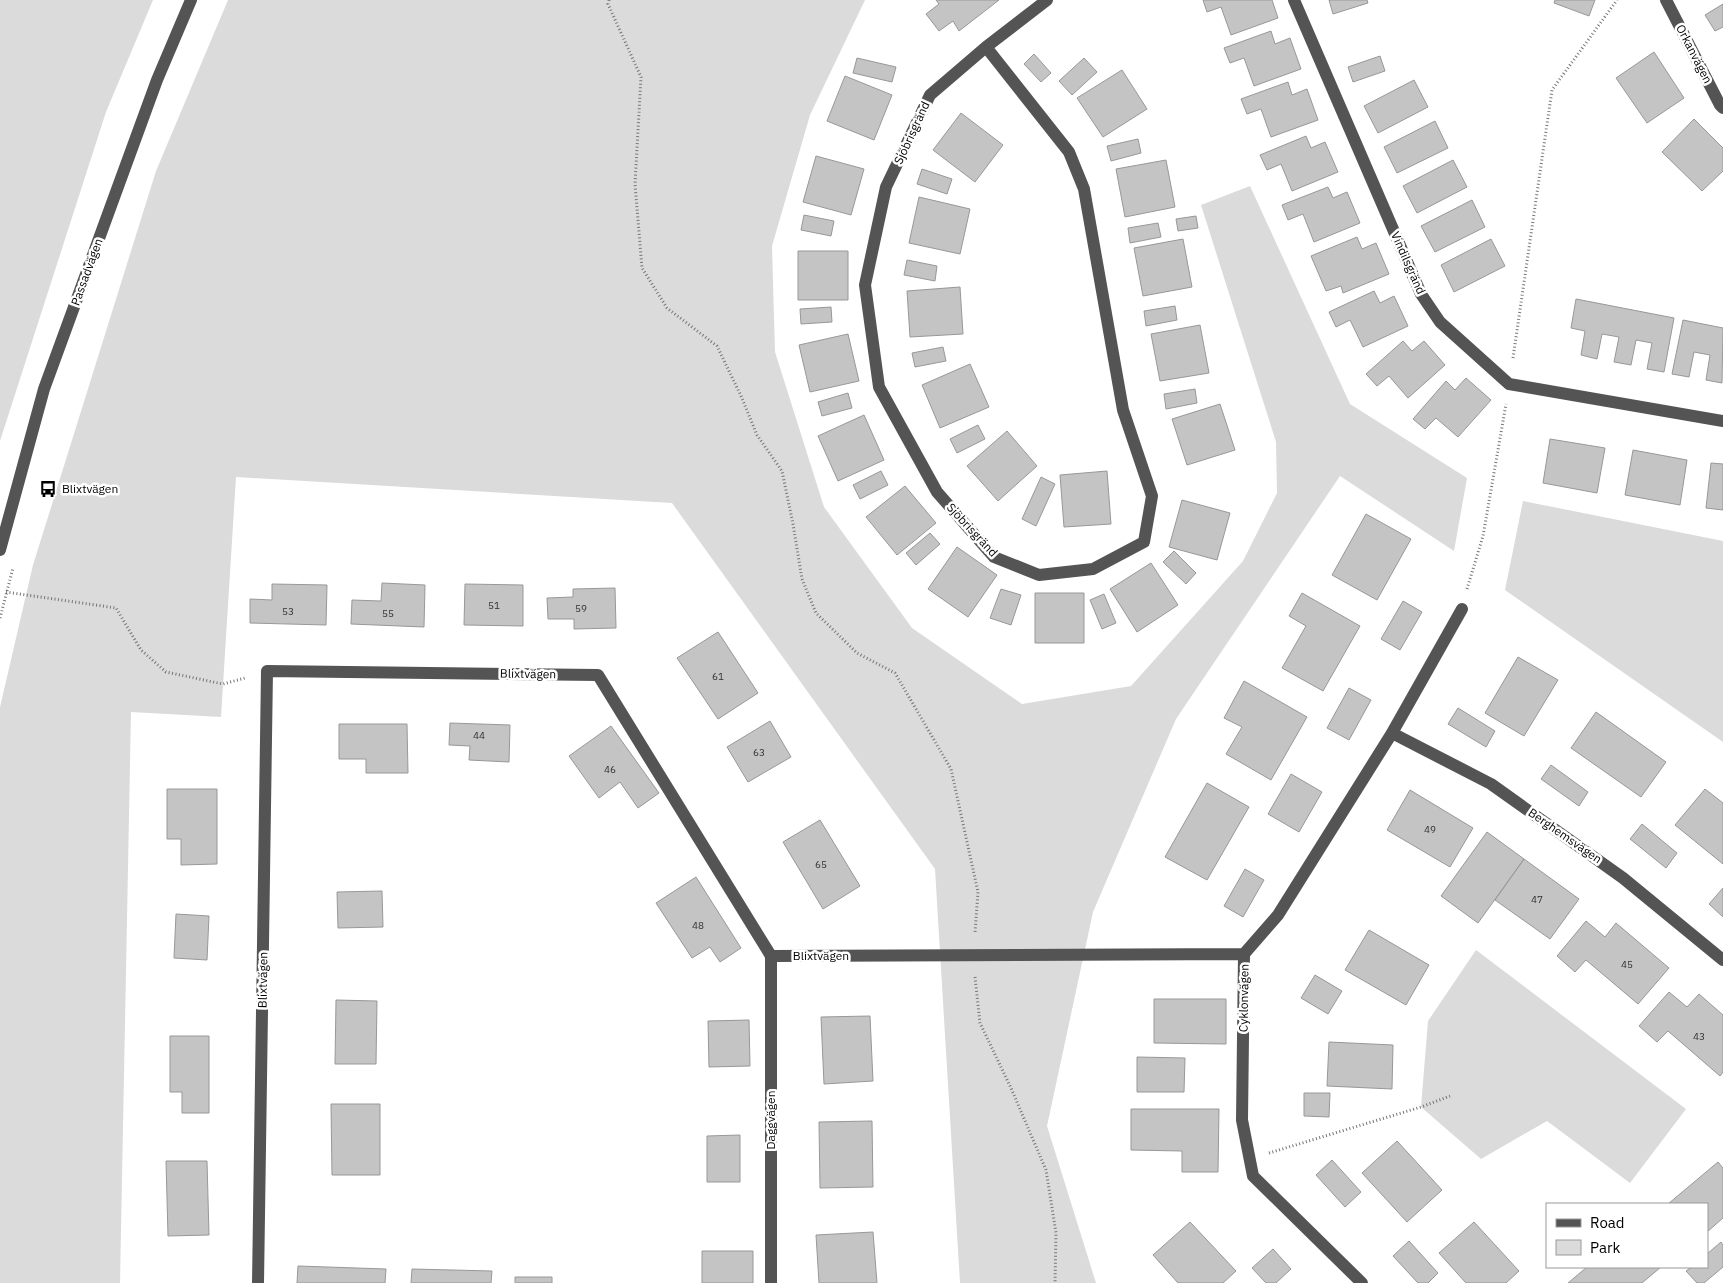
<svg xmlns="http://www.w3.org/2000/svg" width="1723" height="1283" viewBox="0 0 1723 1283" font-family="'IBM Plex Sans',sans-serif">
  <rect width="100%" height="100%" fill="#fff"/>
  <path fill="#dbdbdb" d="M 0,0 L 153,0 L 106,112 L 0,441 Z
    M 228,0 L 865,0 L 810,115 L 772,246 L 775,352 L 824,507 L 912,628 L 1022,704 L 1131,686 L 1243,561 L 1277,493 L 1276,442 L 1201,205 L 1250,186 L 1350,404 L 1467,478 L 1454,551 L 1340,476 L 1176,719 L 1093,912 L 1047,1126 L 1096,1283 L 960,1283 L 935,869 L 672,503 L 236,477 L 221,717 L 131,712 L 120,1283 L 0,1283 L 0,707 L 33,565 L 156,171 Z
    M 1523,501 L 1723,541 L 1723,742 L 1505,590 Z
    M 1476,950 L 1686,1109 L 1630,1183 L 1547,1121 L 1481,1159 L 1421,1107 L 1428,1021 Z"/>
  <path fill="#c4c4c4" stroke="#989898" d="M 936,0 L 999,0 L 959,31 L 953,21 L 939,31 L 926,14 L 939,4 Z
    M 1203,0 L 1272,0 L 1278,18 L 1231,35 L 1221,7 L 1207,12 Z
    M 1329,0 L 1367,0 L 1368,3 L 1333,14 Z
    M 1555,0 L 1595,0 L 1589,16 L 1554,3 Z
    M 1723,4 L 1723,27 L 1715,31 L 1705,15 Z
    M 1271,31 L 1275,44 L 1290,38 L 1301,69 L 1254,86 L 1244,58 L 1230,63 L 1224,48 Z
    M 1654,52 L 1684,98 L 1647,123 L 1616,78 Z
    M 1034,54 L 1051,73 L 1041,82 L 1024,64 Z
    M 1380,56 L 1385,71 L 1353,82 L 1348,67 Z
    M 857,58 L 896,67 L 892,82 L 853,73 Z
    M 1084,58 L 1097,72 L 1072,95 L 1059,81 Z
    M 1122,70 L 1147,109 L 1103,137 L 1077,98 Z
    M 845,76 L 892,95 L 874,140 L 827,121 Z
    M 1414,80 L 1428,107 L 1378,133 L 1364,106 Z
    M 1288,82 L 1292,95 L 1307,89 L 1318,120 L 1271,137 L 1261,109 L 1247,114 L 1241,99 Z
    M 961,113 L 1003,145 L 975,182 L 933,150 Z
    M 1694,119 L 1723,148 L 1723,171 L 1702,191 L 1662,152 Z
    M 1435,121 L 1448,148 L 1397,173 L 1384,147 Z
    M 1306,136 L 1311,148 L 1325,142 L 1338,172 L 1292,191 L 1281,164 L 1267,170 L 1260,155 Z
    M 1138,139 L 1141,153 L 1111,161 L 1107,146 Z
    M 816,156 L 864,169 L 851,215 L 803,202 Z
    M 1166,160 L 1175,207 L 1125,217 L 1116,169 Z
    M 1453,160 L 1467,187 L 1417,213 L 1403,186 Z
    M 922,169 L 952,179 L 947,194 L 917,184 Z
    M 1328,187 L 1333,198 L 1347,192 L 1360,223 L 1314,242 L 1303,214 L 1288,220 L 1282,205 Z
    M 919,197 L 970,209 L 960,254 L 909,243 Z
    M 1472,200 L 1485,227 L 1435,252 L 1421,226 Z
    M 804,215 L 834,221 L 831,236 L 801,230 Z
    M 1196,216 L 1198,228 L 1178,231 L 1176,219 Z
    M 1158,223 L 1161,237 L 1130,243 L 1128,228 Z
    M 1357,237 L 1362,249 L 1376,243 L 1389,274 L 1343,293 L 1341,286 L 1326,291 L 1311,256 Z
    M 1183,239 L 1192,287 L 1143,296 L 1134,248 Z
    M 1491,239 L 1505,266 L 1454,292 L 1441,265 Z
    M 798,251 L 848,251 L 848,300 L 798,300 Z
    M 907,260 L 937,266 L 935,281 L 904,275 Z
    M 960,287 L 963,334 L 910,337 L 907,291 Z
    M 1374,291 L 1380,303 L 1394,296 L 1408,326 L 1363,347 L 1350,320 L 1336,327 L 1329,312 Z
    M 1576,299 L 1674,318 L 1664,372 L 1647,369 L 1652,343 L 1636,340 L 1631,365 L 1614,362 L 1619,337 L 1602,334 L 1597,359 L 1581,355 L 1585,331 L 1571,328 Z
    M 1175,306 L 1177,320 L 1146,326 L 1144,311 Z
    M 831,307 L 832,322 L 801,324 L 800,309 Z
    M 1683,320 L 1723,328 L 1722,383 L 1706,380 L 1710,355 L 1694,352 L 1689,377 L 1672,374 Z
    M 1200,325 L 1209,373 L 1160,381 L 1151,334 Z
    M 848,334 L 859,381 L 810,392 L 799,345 Z
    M 1403,341 L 1412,351 L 1424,341 L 1445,365 L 1408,398 L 1389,376 L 1377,386 L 1366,374 Z
    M 943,347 L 946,361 L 915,367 L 912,353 Z
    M 970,364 L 989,407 L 940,428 L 922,385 Z
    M 1466,378 L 1491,400 L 1458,437 L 1436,418 L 1425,429 L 1413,419 L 1446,381 L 1455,390 Z
    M 1195,389 L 1197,403 L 1166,409 L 1164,394 Z
    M 848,393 L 852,408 L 822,416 L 818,402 Z
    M 1220,404 L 1235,450 L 1187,465 L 1172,419 Z
    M 864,415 L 884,460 L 838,481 L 818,436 Z
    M 978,425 L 985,439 L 957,453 L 950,439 Z
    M 1007,431 L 1037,466 L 998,501 L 967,466 Z
    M 1550,439 L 1605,448 L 1597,493 L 1543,483 Z
    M 1633,450 L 1687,460 L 1680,505 L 1625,495 Z
    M 1711,463 L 1723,464 L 1723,510 L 1706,508 Z
    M 881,471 L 888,485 L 860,499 L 853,485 Z
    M 1107,471 L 1111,524 L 1064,527 L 1060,475 Z
    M 1041,477 L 1055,484 L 1036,526 L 1022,519 Z
    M 905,486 L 936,523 L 897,555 L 866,517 Z
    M 1182,500 L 1230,513 L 1217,560 L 1169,547 Z
    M 1366,514 L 1411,539 L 1377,600 L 1332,575 Z
    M 930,533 L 940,544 L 916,565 L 906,553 Z
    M 957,547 L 997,575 L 968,617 L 928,589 Z
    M 1174,551 L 1196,573 L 1186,584 L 1163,562 Z
    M 1151,563 L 1178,605 L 1137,632 L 1110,589 Z
    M 382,583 L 425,585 L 424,627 L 351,624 L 352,600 L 381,601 Z
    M 272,584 L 327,585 L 326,625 L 250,623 L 250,599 L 272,600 Z
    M 465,584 L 523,585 L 523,626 L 464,625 Z
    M 615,588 L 616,628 L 574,629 L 574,619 L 548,619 L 547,598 L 573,597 L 573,589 Z
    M 1001,589 L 1021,595 L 1011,625 L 990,618 Z
    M 1035,593 L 1084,593 L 1084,643 L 1035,643 Z
    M 1302,593 L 1360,626 L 1323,691 L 1282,668 L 1306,626 L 1289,616 Z
    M 1104,594 L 1116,623 L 1102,629 L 1090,600 Z
    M 1403,601 L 1422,612 L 1400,650 L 1381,639 Z
    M 718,632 L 758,693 L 718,719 L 677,658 Z
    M 1518,657 L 1558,680 L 1524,736 L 1485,713 Z
    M 1244,681 L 1307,717 L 1271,780 L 1226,754 L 1242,727 L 1224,718 Z
    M 1349,688 L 1371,700 L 1349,740 L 1327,728 Z
    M 1458,708 L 1495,731 L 1486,747 L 1448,724 Z
    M 1596,712 L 1666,762 L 1641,797 L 1571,748 Z
    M 770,721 L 791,757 L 748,782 L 727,747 Z
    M 450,723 L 510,725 L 509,762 L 469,760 L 470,746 L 449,745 Z
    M 339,724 L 407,724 L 408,773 L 366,773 L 366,759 L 339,759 Z
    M 611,726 L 659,793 L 638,808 L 620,782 L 599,798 L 569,756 Z
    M 1551,765 L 1588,792 L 1579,806 L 1541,779 Z
    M 1291,774 L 1322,792 L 1299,832 L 1268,814 Z
    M 1207,783 L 1249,807 L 1207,880 L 1165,857 Z
    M 167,789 L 217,789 L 217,864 L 181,865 L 181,839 L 167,839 Z
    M 1705,789 L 1723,803 L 1723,864 L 1675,825 Z
    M 1410,790 L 1473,828 L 1450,867 L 1387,830 Z
    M 820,820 L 860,886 L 823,909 L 783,842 Z
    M 1642,824 L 1677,853 L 1666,868 L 1630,839 Z
    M 1487,832 L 1524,859 L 1478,923 L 1441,896 Z
    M 1524,859 L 1579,899 L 1550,939 L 1495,900 Z
    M 1245,869 L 1264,880 L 1243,917 L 1224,906 Z
    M 696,877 L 741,948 L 720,962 L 710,947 L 692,958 L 656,903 Z
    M 1723,888 L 1723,917 L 1709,904 Z
    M 382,891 L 383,927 L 338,928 L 337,892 Z
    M 176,914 L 209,916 L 207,960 L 174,958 Z
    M 1586,921 L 1605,937 L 1616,923 L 1669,968 L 1638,1004 L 1586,960 L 1575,972 L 1557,956 Z
    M 1369,930 L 1429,965 L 1406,1005 L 1345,970 Z
    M 1315,975 L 1342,991 L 1328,1014 L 1301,998 Z
    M 1669,992 L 1687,1007 L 1699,994 L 1723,1015 L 1723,1072 L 1720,1076 L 1668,1031 L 1657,1042 L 1639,1026 Z
    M 1154,999 L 1226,999 L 1226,1044 L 1154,1043 Z
    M 336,1000 L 377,1001 L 376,1064 L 335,1064 Z
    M 870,1016 L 873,1081 L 824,1084 L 821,1017 Z
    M 749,1020 L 750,1066 L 709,1067 L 708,1021 Z
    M 170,1036 L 209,1036 L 209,1113 L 182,1113 L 182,1092 L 170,1092 Z
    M 1329,1042 L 1393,1045 L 1392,1089 L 1327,1086 Z
    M 1137,1057 L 1185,1058 L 1184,1092 L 1137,1092 Z
    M 1304,1093 L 1330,1093 L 1329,1117 L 1304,1116 Z
    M 331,1104 L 380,1104 L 380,1175 L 332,1175 Z
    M 1131,1109 L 1219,1109 L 1218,1172 L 1182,1172 L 1182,1151 L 1131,1150 Z
    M 872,1121 L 873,1187 L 820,1188 L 819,1122 Z
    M 740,1135 L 740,1182 L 707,1182 L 707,1136 Z
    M 1397,1141 L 1442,1190 L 1407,1222 L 1362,1173 Z
    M 1332,1160 L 1361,1192 L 1345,1207 L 1316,1175 Z
    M 166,1161 L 207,1161 L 209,1235 L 168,1236 Z
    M 1718,1162 L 1723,1168 L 1723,1218 L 1707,1232 L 1707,1204 L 1668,1204 Z
    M 1190,1222 L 1236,1271 L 1223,1283 L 1178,1283 L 1153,1255 Z
    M 1474,1222 L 1519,1271 L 1506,1283 L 1466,1283 L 1439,1253 Z
    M 873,1232 L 877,1283 L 819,1283 L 816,1235 Z
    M 1409,1241 L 1438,1273 L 1428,1283 L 1418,1283 L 1393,1256 Z
    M 1721,1242 L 1723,1245 L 1723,1267 L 1704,1283 L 1697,1283 L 1686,1271 L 1692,1267 L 1707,1267 L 1707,1254 Z
    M 1273,1249 L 1291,1269 L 1276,1283 L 1266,1283 L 1252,1268 Z
    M 702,1251 L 753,1251 L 753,1283 L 702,1283 Z
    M 298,1266 L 386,1269 L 385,1283 L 297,1283 Z
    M 1587,1267 L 1661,1267 L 1642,1283 L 1568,1283 Z
    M 412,1269 L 492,1271 L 491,1283 L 411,1283 Z
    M 515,1277 L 552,1277 L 552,1283 L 515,1283 Z"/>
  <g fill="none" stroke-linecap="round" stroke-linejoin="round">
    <path stroke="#767676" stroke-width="3" stroke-dasharray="1 2.5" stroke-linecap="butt" d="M 609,0 L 608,4 L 641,77 L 635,184 L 642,268 L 667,308 L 717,346 L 741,396 L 757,435 L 782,471 L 793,524 L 802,579 L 816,613 L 857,653 L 895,673 L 951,769 L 978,892 L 975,933
      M 1513,358 L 1552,90 L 1617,0
      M 1467,589 L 1483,536 L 1506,404
      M 6,592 L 116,608 L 141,650 L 166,672 L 223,684 L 245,678
      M 0,618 L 13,568
      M 975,977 L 980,1023 L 1011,1088 L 1046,1170 L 1056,1233 L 1055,1283
      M 1269,1153 L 1421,1107 L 1450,1096"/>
    <path stroke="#545454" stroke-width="12" d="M 1294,0 L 1421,294 L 1440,322 L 1509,384 L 1723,421
      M 1666,0 L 1720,105 L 1723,108
      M 986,47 L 1069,152 L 1084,189 L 1123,410 L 1152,496 L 1144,542 L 1093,569 L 1039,575 L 994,557 L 937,492 L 879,387 L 865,285 L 886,187 L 930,95 L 986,47 L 1047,0
      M 0,550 L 44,389 L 157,80 L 191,0
      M 1392,733 L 1491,784 L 1623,878 L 1723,960
      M 258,1283 L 267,671 L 598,675 L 771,956 L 1244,954
      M 771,1283 L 771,956
      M 1362,1283 L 1253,1176 L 1242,1120 L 1244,954 L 1278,915 L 1392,733 L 1462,609"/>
  </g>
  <defs>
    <g id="bus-bare" transform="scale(1.35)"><path d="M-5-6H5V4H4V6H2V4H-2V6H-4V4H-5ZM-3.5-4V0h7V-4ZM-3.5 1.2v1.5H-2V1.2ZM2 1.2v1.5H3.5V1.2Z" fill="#000" stroke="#fff" stroke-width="2.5" paint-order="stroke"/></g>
  </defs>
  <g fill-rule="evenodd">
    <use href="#bus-bare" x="48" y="489"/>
  </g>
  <g text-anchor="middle" stroke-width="5" stroke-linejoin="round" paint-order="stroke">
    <g font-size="10" fill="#313131">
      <text x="494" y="609">51</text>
      <text x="581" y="612">59</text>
      <text x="288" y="615">53</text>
      <text x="388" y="617">55</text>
      <text x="718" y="680">61</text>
      <text x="479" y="739">44</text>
      <text x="759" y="756">63</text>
      <text x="610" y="773">46</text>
      <text x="1430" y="833">49</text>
      <text x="821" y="868">65</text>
      <text x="1537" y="903">47</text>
      <text x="698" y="929">48</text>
      <text x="1627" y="968">45</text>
      <text x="1699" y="1040">43</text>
    </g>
    <g font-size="12" fill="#000" stroke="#fff">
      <text transform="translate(1694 54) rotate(63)" y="4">Orkanvägen</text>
      <text transform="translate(912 133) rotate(-65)" y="4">Sjöbrisgränd</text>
      <text transform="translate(1408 263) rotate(66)" y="4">Vindilsgränd</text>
      <text transform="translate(87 272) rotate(-70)" y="4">Passadvägen</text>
      <text transform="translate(972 530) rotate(47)" y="4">Sjöbrisgränd</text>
      <text transform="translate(528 674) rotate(1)" y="4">Blixtvägen</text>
      <text transform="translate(1565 836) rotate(35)" y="4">Berghemsvägen</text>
      <text x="821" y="960">Blixtvägen</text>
      <text transform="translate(263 980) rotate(-89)" y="4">Blixtvägen</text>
      <text transform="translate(1244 998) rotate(-89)" y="4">Cyklonvägen</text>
      <text transform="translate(771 1120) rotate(-90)" y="4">Daggvägen</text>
    </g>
    <g font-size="12" fill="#000" stroke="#fff" text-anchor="start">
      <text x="62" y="493">Blixtvägen</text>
    </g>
  </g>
  <rect x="1546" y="1203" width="162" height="65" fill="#ffffff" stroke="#999999"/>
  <rect x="1556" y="1219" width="25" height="8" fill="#545454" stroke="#999999"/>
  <text x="1590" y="1228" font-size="15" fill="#000000">Road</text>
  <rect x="1556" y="1240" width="25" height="15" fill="#dbdbdb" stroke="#999999"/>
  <text x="1590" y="1253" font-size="15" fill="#000000">Park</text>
</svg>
